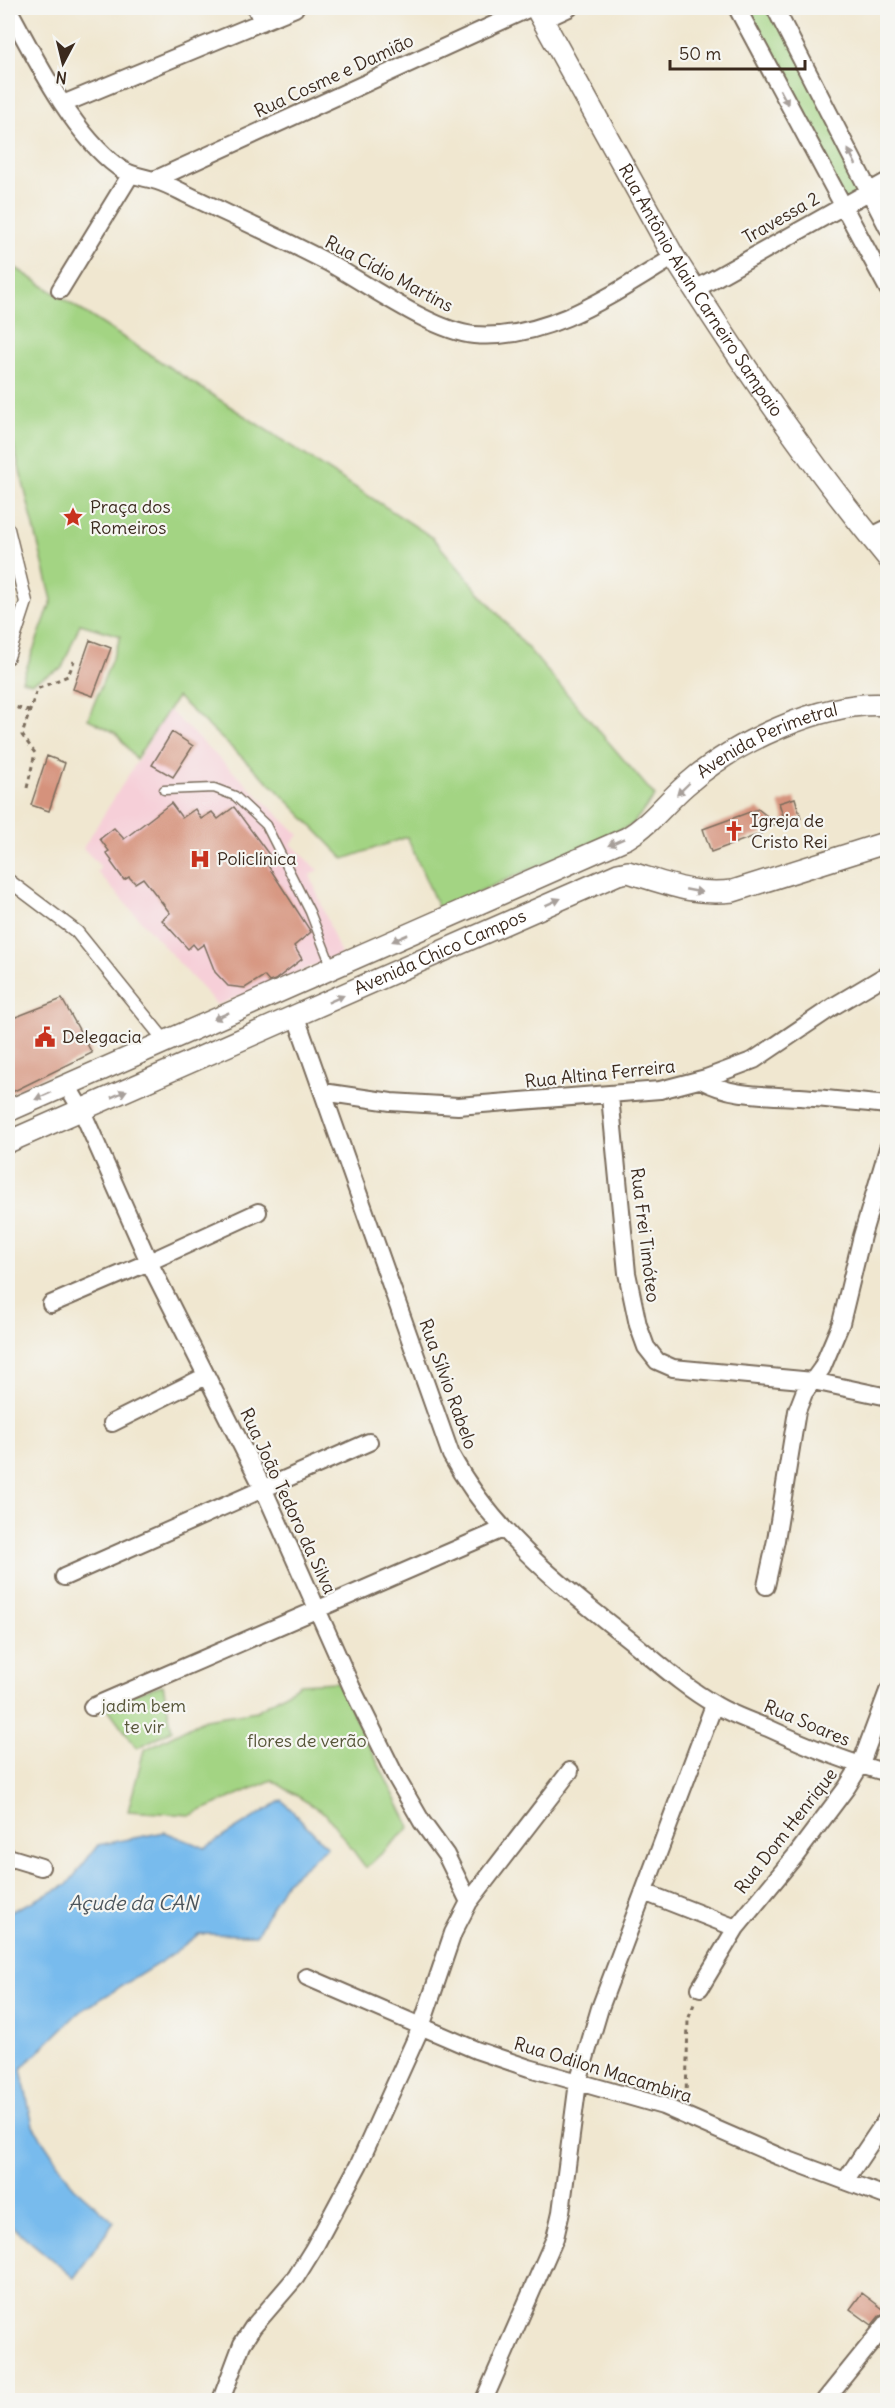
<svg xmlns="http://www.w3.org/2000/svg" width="895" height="2408" viewBox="0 0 895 2408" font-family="Delius,sans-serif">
  <rect width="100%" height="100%" fill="#f6f6f2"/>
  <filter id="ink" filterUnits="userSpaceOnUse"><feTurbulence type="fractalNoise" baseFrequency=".0167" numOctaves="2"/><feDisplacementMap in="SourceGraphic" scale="12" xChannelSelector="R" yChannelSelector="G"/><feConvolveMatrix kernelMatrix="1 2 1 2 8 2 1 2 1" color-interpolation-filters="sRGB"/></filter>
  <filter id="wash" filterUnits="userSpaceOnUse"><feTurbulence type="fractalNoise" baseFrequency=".008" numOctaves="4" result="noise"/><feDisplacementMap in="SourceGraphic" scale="24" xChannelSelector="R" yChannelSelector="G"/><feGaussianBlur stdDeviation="1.35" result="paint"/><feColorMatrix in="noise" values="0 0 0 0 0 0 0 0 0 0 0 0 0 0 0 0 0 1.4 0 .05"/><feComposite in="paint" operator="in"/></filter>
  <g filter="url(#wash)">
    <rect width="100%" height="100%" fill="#f0e7d0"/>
    <path fill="#f6cfd8" d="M 169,710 L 299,835 L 291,844 L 318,870 L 310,875 L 341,955 L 217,1005 L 97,872 L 101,867 L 83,848 Z"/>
    <path fill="#a3d483" stroke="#6f7f50" stroke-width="1.5" d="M 737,8 L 775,8 L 868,191 L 842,205 Z
      M 8,263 L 432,537 L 655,796 L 632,825 L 439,909 L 407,837 L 344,859 L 276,789 L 177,697 L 136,759 L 116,733 L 88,719 L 121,636 L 80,624 L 62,668 L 31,683 L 22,680 L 52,600 L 8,422 Z
      M 337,1682 L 410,1827 L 366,1868 L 326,1814 L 272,1780 L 191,1815 L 128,1811 L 144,1750 L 205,1719 L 257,1711 L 300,1684 Z
      M 163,1685 L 172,1730 L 137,1748 L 103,1702 Z"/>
    <path fill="#78bbed" stroke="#5a7286" stroke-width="1.5" d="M 282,1800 L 327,1847 L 285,1883 L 256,1935 L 199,1934 L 164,1960 L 78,2013 L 21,2069 L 33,2126 L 74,2187 L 114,2222 L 74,2278 L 8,2223 L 8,1913 L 67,1885 L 98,1845 L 165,1832 L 205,1848 Z"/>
    <g id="blocks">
      <path fill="#d5927b" d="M 90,640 L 111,648 L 93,696 L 73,689 Z
        M 172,732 L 193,746 L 173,777 L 152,765 Z
        M 47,756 L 65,763 L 49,811 L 31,805 Z
        M 795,798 L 801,818 L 785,822 L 779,803 Z
        M 171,803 L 182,818 L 195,809 L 201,819 L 212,812 L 218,819 L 234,807 L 270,856 L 265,861 L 311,932 L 294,946 L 302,959 L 275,980 L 269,982 L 264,976 L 245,988 L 228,986 L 215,972 L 204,944 L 197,949 L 193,944 L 188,949 L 162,920 L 170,913 L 143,878 L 135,883 L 129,877 L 124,880 L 111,862 L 112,861 L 106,853 L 109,851 L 100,839 L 114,828 L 124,839 Z
        M 758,809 L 777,824 L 766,827 L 763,833 L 711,852 L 703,829 Z
        M 62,999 L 92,1053 L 8,1094 L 8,1020 Z
        M 862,2293 L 887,2312 L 880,2315 L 872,2325 L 850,2309 Z"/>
    </g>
  </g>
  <g filter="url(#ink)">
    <use href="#blocks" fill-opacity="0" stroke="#7a6c5c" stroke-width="1.5"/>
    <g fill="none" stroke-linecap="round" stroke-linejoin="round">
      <g stroke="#7a6c5c" stroke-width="11">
        <path id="service" d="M 164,790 L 214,788 L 235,796 L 266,825 L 310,912 L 332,968"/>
      </g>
      <g stroke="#7a6c5c" stroke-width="15">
        <path id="pedestrian" d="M 8,529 L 26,602 L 8,657
          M 8,880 L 77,932 L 165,1041"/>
      </g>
      <g stroke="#7a6c5c" stroke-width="20">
        <path id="minor" d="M 8,8 C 35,58 72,133 118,167 C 129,176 144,177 157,181 C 167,184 176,189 186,194 C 232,216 279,237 325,261 C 365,282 431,331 474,335 C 548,341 614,293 674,257
          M 256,8 L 262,22
          M 737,8 L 888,289
          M 775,8 L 888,228
          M 543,20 L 569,8
          M 63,104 L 295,8
          M 154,180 L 530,8
          M 60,290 L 131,174
          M 694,290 L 888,181
          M 870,537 L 888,528
          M 296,1017 L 451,1455 C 493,1533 562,1586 630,1640 C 657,1662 684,1687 714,1704 C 730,1714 750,1721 768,1728 C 807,1746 846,1762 888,1773
          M 701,1080 C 732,1097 766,1095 800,1097 C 829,1099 858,1102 888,1105
          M 67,1085 L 82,1111 L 149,1262 L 264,1490 L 352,1688 L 396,1777 L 422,1822 L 446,1855 L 469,1902
          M 323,1092 L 391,1102 L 458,1106 L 660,1090 L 706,1078 L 754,1060 L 834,1006 L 888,974
          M 610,1096 L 627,1273 L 638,1325 L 646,1347 L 657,1361 L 673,1368 L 813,1381 L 888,1397
          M 51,1304 L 149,1262 L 258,1212
          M 112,1423 L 206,1376
          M 64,1577 L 369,1442
          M 766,1586 L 776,1540 L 797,1411 L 804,1393 L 822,1368 L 841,1323 L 862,1236 L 888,1148
          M 92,1707 L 503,1529
          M 8,1857 L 41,1867
          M 644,1892 L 736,1928
          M 307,1977 L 476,2050 L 529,2068 L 663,2106 L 778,2156 L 888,2197
          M 700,1988 L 736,1928 L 796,1855 L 847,1787 L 860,1766 L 888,1691
          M 845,2181 L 888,2117
          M 221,2400 L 242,2344 L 253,2327 L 296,2277 L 314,2248 L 359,2164 L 421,2027 L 453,1933 L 469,1902 L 570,1771
          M 484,2400 L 555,2238 L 561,2212 L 578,2082 L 600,2008 L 714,1705
          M 825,2400 L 888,2322"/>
      </g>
      <g stroke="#7a6c5c" stroke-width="24">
        <g id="tertiary">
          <path id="s1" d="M 536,8 L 674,257 C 740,361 809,463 888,558"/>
          <path id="s2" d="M 8,1111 L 627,838 C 651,824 665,803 686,785 C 733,743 823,700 888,705"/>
          <path id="s3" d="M 8,1142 L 618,874 L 628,872 C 665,883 693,896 733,891 L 888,842"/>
        </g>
      </g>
      <path stroke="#7a6c5c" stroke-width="3" stroke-dasharray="4.5 4.5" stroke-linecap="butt" d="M 8,705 L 29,711
        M 27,788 L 35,753 L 22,735 L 37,689 L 68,676 L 74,661
        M 686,2098 L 688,2020 L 694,2004"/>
      <use href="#service" stroke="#fff" stroke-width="8"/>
      <use href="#pedestrian" stroke="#fff" stroke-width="12"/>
      <use href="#minor" stroke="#fff" stroke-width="16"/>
      <use href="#tertiary" stroke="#fff" stroke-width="21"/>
    </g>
    <defs><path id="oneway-solid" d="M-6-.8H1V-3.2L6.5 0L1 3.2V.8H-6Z" transform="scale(1.5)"/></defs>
    <g fill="#a79f9a">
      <use href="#oneway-solid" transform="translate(784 97) rotate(62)"/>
      <use href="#oneway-solid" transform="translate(852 157) rotate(-117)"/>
      <use href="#oneway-solid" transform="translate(683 789) rotate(136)"/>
      <use href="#oneway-solid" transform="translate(616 842) rotate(156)"/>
      <use href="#oneway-solid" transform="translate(694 891) rotate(11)"/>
      <use href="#oneway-solid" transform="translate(553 902) rotate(-24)"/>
      <use href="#oneway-solid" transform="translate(400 938) rotate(156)"/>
      <use href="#oneway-solid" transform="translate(336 999) rotate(-24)"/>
      <use href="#oneway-solid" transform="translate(221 1016) rotate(156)"/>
      <use href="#oneway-solid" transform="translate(119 1094) rotate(-24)"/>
      <use href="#oneway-solid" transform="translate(43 1096) rotate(156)"/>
    </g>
  </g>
  <defs>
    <g id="sight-bare" transform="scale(1.62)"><path d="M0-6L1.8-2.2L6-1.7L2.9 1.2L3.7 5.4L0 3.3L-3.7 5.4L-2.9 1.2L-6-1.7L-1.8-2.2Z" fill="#c8321e" stroke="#f6f6f2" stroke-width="2.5" paint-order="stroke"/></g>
    <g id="church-bare" transform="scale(1.62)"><path d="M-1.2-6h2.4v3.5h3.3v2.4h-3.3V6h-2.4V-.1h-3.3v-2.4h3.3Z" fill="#c8321e" stroke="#f6f6f2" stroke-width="2.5" paint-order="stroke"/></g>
    <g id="hospital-bare" transform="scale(1.62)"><path d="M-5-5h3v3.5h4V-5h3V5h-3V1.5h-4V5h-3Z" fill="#c8321e" stroke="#f6f6f2" stroke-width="2.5" paint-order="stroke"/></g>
    <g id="civic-bare" transform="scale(1.62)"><path d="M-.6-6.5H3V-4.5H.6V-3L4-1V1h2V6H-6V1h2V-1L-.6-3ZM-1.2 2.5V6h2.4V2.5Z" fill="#c8321e" stroke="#f6f6f2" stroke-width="2.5" paint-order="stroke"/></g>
  </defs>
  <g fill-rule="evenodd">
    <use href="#sight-bare" x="73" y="517"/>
    <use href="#church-bare" x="734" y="831"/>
    <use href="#hospital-bare" x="200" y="859"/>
    <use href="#civic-bare" x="45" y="1037"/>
  </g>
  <g text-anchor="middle" stroke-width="4.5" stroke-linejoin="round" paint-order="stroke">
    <g font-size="18" fill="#3b2a1e" stroke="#f6f6f2">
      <text transform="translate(334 76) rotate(-25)" y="6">Rua Cosme e Damião</text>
      <text transform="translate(781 218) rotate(-30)" y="6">Travessa 2</text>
      <text transform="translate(389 274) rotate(28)" y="6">Rua Cídio Martins</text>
      <text dy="6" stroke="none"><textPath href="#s1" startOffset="327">Rua Antônio Alain Carneiro Sampaio</textPath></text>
      <text dy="6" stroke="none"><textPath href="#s2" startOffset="850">Avenida Perimetral</textPath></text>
      <text dy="6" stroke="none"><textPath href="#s3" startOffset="472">Avenida Chico Campos</textPath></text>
      <text transform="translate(600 1074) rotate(-6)" y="6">Rua Altina Ferreira</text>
      <text transform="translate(645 1235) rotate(83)" y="6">Rua Frei Timóteo</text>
      <text transform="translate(448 1384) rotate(70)" y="6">Rua Sílvio Rabelo</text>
      <text transform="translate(288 1501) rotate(65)" y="6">Rua João Tedoro da Silva</text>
      <text transform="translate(807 1723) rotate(23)" y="6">Rua Soares</text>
      <text transform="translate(786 1831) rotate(-52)" y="6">Rua Dom Henrique</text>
      <text transform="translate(603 2070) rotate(17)" y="6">Rua Odilon Macambira</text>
    </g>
    <g font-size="18" fill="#3b2a1e" stroke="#f6f6f2" text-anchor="start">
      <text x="90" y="513">Praça dos<tspan x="90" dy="21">Romeiros</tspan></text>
      <text x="751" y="827">Igreja de<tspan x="751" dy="21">Cristo Rei</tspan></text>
      <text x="217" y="865">Policlínica</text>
      <text x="62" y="1043">Delegacia</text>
    </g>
    <g font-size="18" fill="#555437" stroke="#f6f6f2">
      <text x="144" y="1712">jadim bem<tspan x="144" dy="21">te vir</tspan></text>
      <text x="307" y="1747">flores de verão</text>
    </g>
    <g font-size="20" font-style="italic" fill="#4d565c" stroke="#f6f6f2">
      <text x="133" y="1910">Açude da CAN</text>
    </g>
  </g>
  <rect width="895" height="2408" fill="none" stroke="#f6f6f2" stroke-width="30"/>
  <g transform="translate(63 63) rotate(187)" stroke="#f6f6f2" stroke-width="4.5" paint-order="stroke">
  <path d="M0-4.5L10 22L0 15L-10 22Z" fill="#3b2a1e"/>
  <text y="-9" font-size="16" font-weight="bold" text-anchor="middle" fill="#3b2a1e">N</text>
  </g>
  <path d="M670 60v9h135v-9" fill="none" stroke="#3b2a1e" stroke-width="3"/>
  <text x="679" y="60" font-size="18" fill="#3b2a1e" stroke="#f6f6f2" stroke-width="4.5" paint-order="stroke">50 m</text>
</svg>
